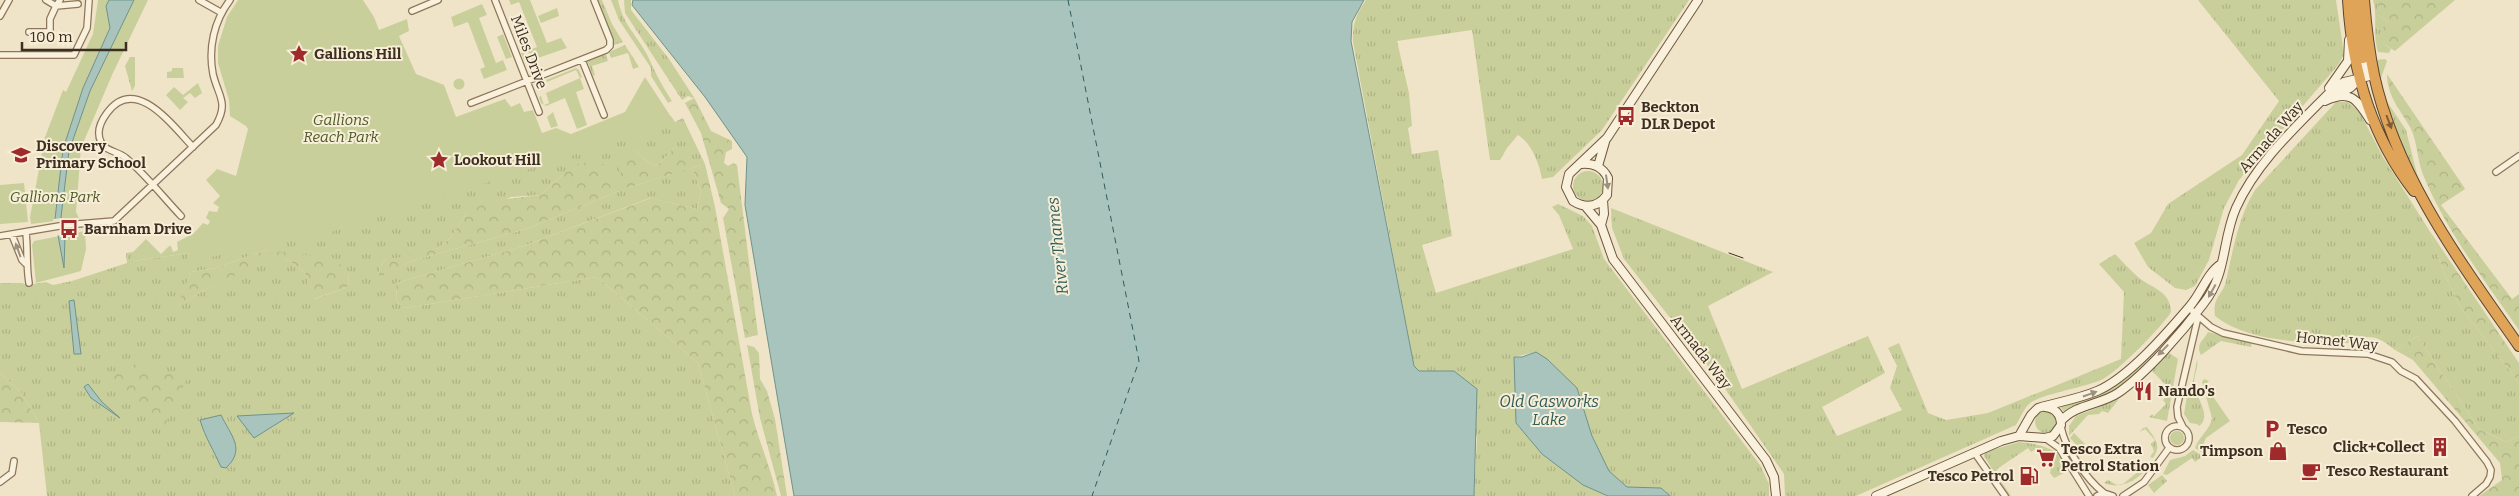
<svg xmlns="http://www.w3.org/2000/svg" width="2519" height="496" viewBox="0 0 2519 496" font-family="Bitter,serif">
  <defs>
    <pattern id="grass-tufts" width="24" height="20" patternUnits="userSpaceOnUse" patternTransform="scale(1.25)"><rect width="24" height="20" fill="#c9cf9b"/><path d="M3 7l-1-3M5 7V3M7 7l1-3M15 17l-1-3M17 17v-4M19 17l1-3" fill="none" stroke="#aeb285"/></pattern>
    <pattern id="forest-crowns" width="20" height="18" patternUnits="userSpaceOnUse" patternTransform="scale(1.25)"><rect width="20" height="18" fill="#c9cf9b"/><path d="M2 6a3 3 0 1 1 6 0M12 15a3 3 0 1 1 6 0" fill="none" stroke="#aeb285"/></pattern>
  </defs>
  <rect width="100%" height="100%" fill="#f0e4c8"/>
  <path fill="url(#grass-tufts)" fill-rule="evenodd" d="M 597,0 L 602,0 L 612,24 L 623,42 L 614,45 Z
    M 611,0 L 618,0 C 624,29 641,38 651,63 C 658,78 663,87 672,101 L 668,103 L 651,76 L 651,68 L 619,20 Z
    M 624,0 L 631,0 L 631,10 L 669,59 L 695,99 L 688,96 L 682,100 L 625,13 Z
    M 1366,0 L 1689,0 L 1602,130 L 1553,177 L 1542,179 C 1539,163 1532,144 1518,135 L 1507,148 L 1500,160 L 1490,160 L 1472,30 L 1397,41 L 1409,93 L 1412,126 L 1408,128 L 1412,154 L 1438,150 L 1452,236 L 1422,245 L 1436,293 L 1573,249 L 1559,215 L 1552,207 L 1558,204 L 1583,216 L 1592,226 L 1604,259 L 1760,465 L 1769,484 L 1769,496 L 1670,496 L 1661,488 L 1627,487 L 1608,471 L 1592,436 L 1536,352 L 1514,357 L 1583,485 L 1608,496 L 1474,496 L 1477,438 L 1454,371 L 1418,371 L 1414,366 L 1353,42 C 1352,25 1356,14 1366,0 Z
    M 2198,0 L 2336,0 L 2344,54 L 2339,64 L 2239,180 L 2224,208 L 2209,260 L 2195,286 L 2186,290 L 2175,288 L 2148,267 L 2134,243 L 2151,233 L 2168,204 L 2242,155 L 2279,101 Z
    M 2373,0 L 2378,0 L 2378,15 L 2389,23 L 2383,44 L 2391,49 L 2389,53 L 2378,52 C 2372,32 2378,16 2373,0 Z
    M 557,8 L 559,16 L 541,23 L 538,16 Z
    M 625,45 L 639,67 L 633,69 L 628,53 L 611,58 L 609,52 Z
    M 605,53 L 608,61 L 592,66 L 595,75 L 593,76 L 587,60 Z
    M 130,57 L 135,57 L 135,86 L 132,91 L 125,66 Z
    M 2385,59 L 2387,61 L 2380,81 L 2384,97 L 2406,130 L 2418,178 C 2398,140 2385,102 2376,60 Z
    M 2336,102 L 2348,102 L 2359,111 L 2383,157 L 2429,230 L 2445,275 L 2459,305 L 2519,383 L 2519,436 L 2506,442 L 2479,429 L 2417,336 L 2395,350 C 2385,342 2375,334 2362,338 L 2362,343 C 2318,343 2251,345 2215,316 C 2212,297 2223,295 2226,281 C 2233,250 2238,218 2255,190 Z
    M 553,112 L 558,126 L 551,128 L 547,117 Z
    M 671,116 L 675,122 L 683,118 L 705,164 L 692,168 L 701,192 L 697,209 L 650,198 L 521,247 L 396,283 L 397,302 L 405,308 L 597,277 L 698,363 L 735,496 L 47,496 L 39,423 L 20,391 L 0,373 L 0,283 L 22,283 L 27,285 L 46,282 L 53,285 L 72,281 L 127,263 L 126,253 L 133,252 L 134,261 L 189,253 L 187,261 L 491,152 ZM 675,147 L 691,168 L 627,188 L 633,149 L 653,166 L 660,163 ZM 562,175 L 619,191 L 526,229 L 412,261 L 378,277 L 380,267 L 387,258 L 396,259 L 439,248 L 451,237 L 466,214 L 511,197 L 541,195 ZM 266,250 L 349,272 L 348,287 L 314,299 L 305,273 L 290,261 L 270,258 L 199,293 L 177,307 L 191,272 L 215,268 Z
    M1573 186a15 15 0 1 1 30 0a15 15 0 1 1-30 0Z
    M 1611,208 L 1773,272 L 1708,306 L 1742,389 L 1868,336 L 1885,373 L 1822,407 L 1837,436 L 1902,410 L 1890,388 L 1897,366 L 1888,348 L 1899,343 L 1928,413 L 1946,420 L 1988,413 L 2121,359 L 2124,292 L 2099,264 L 2115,254 C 2123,262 2130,270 2138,277 C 2151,288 2171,291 2171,312 C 2162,327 2118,371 2103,379 C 2085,388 2038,394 2028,405 C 2023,410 2020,419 2016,425 L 1856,496 L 1785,496 L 1784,474 L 1721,383 L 1624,259 L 1612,228 Z
    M 2171,331 L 2173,333 C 2155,352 2137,375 2114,390 C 2098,400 2078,400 2064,412 L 2060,406 L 2097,395 L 2117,384 Z
    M 2208,332 L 2252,343 L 2251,347 L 2221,341 L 2201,355 C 2195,344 2204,340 2208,332 Z
    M 2168,352 L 2178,359 L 2167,421 L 2149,417 L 2152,414 L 2154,416 L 2166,404 L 2163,400 L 2168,395 L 2166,391 L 2169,388 L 2150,369 Z
    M 2197,360 C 2199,366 2194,375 2194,383 C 2195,397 2213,416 2199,426 L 2197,424 L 2190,423 L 2184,414 L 2187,395 L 2191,391 Z
    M 2204,379 L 2209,381 L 2205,385 L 2230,421 L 2206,438 L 2201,449 L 2205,452 L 2204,454 L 2195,448 C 2199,436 2210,430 2212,418 L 2202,382 Z
    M 2119,399 L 2108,413 L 2102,411 L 2099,414 L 2088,415 L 2069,436 L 2069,426 L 2076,416 Z
    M2035 422a11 11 0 1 1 22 0a11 11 0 1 1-22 0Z
    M 2147,427 C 2153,437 2163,444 2153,458 L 2150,457 L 2154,451 L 2151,444 L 2155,440 L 2145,429 L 2140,432 L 2143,428 Z
    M 2074,433 L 2085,444 L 2082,451 L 2070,438 Z
    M 2019,442 C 2038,444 2065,448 2066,472 L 2054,478 L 2050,473 L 2052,462 L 2045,451 L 2039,454 L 2036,449 L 2031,452 L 2028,448 L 1997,469 L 1996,474 L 2011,496 L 2009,496 L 1984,456 L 1985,452 Z
    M 2193,450 L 2203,456 L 2195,462 L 2192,458 L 2167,475 L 2163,474 L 2170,460 L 2185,456 Z
    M 2151,461 C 2143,478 2122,491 2104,483 L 2108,480 L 2117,485 L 2123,484 Z
    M 2162,475 L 2167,481 L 2154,493 L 2148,485 Z"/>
  <path fill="url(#forest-crowns)" d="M 2378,0 L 2455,0 L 2395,51 L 2383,44 L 2382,28 L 2389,23 L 2378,15 Z
    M 2387,74 L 2464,187 L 2465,189 L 2441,205 L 2512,299 L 2519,294 L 2519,330 C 2485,281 2447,232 2424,177 C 2417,162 2418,144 2411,129 C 2401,110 2387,97 2387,74 Z
    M 692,99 L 695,99 L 711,131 L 732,141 L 732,149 L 726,152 L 724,163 L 728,166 L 733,163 L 737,165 L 758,335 L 745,338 L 723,218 L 729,209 L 721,203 L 701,133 L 685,103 Z
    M 675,147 L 685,157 L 692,168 L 705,164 L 715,207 L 752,414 C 759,442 771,468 777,496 L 735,496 L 698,363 L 597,277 L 405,308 L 397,302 L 396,283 L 521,247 L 651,198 L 697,209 L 701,192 L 692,168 L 627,188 L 614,158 L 633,149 L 653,166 L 660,163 Z
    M 579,163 L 604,164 L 619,191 L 526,229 L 412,261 L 378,278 L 380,267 L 387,258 L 396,258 L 439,248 L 451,237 L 466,214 L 488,201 L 541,195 L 562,175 Z
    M 2429,230 L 2519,363 L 2519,383 L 2459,305 L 2445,275 Z
    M 266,250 L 333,258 L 349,272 L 348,287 L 313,299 L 305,273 L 290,261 L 270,259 L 199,293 L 176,308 L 191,272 L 215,268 Z
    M 2417,336 L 2479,429 L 2506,442 L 2519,436 L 2519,496 L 2479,496 L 2502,480 L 2500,463 L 2413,360 L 2395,350 Z
    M 747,345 L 754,347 L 759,353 L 760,379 L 767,391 L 775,419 L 787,496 L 781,496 L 760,418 Z
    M 137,363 L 187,379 L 162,432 L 108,377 Z
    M 0,373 L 20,391 L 39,423 L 0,422 Z"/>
  <path fill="#c9cf9b" d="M 98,0 L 148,0 L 112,75 L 81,148 L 76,212 L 79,218 L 31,224 L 30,217 L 45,137 L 63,90 L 66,92 L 93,34 Z
    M 238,0 L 363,0 L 374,17 L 379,30 L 407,19 L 409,31 L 399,36 L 416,74 L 444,85 L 456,117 L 505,99 L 511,107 L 520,103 L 524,112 L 533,110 L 542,133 L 556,128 L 571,134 L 625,112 L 645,77 L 675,123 L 324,234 L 186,262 L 189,253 L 134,261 L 132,253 L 146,239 L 161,254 L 169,246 L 171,246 L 173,252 L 178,250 L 177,242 L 194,233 L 203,223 L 208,225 L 210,221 L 206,218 L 209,211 L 217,212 L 219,207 L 213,203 L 220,196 L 206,180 L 217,169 L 236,176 L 248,129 L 246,126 L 230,116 L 229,100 L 218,63 L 218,46 L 227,17 Z
    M 509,0 L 530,0 L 547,43 L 561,38 L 567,48 L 532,60 L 528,51 L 524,53 L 526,60 L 524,60 L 521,53 L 537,47 L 519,2 L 511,5 Z
    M 482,4 L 487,15 L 479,18 L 496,63 L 503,60 L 507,70 L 484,79 L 480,69 L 485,67 L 468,22 L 454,27 L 451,17 Z
    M 503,34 L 512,57 L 506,59 L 497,37 Z
    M 172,68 L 183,68 L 184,78 L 167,78 L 167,72 L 172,71 Z
    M 576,68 L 579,70 L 582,77 L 580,78 L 584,89 L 576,92 L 587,125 L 577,129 L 565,98 L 546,106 L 541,103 L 539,97 L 541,96 L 544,105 L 549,103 L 546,93 L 580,78 L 576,70 L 547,82 L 546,80 Z
    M453.5 84a5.5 5.5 0 1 1 11 0a5.5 5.5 0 1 1-11 0Z
    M 198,83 L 202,93 L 195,98 L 190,93 L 183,98 L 188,102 L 180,110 L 166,95 L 174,87 L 183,95 Z
    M 24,183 L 28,222 L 0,224 L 0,185 Z
    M 85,231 L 86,249 L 81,271 L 36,283 L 32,245 L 34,241 Z
    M2170 438a7 7 0 1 1 14 0a7 7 0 1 1-14 0Z"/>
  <path fill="#a9c4bc" stroke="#6f938a" d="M 109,0 L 134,0 L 90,91 L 69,151 L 61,217 L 65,237 L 64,268 L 55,219 L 63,149 L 83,88 L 110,28 L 106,6 Z
    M 633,0 L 1364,0 L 1352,22 L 1351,41 L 1414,366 L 1419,371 L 1454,371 L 1477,389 L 1474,496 L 794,496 L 745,205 L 747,157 L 705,97 L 632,5 Z
    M 74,300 L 81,354 L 74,354 L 69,301 Z
    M 1536,352 L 1547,359 L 1577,388 L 1592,436 L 1609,471 L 1627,487 L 1661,488 L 1670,496 L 1608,496 L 1583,485 L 1542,454 L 1516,423 L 1514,357 L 1522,357 Z
    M 88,384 L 102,402 L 120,418 L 91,398 L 84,387 Z
    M 294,413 L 254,438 L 237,416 Z
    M 221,415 C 231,436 246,449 226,468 L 221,467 C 214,451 205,437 200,420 Z"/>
  <path fill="#f0e4c8" d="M 64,218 L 66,234 L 55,236 L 53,219 Z"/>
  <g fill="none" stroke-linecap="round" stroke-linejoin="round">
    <path stroke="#2f5d5a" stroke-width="1" stroke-dasharray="6 5" stroke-linecap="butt" d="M 1068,0 L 1139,361 L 1092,496"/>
    <g stroke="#8d765c" stroke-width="8">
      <path id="street" d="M 46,0 L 56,6 L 60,0
        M 199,0 L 222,13
        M 495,0 L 539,112
        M 412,11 L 438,0
        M 0,16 L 9,0
        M 29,32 L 50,32 L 50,19 L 56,6 L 78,4
        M 0,55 L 74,55 L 87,28 L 89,0
        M 582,60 L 604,115
        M 471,103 L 606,50 L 610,46 L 610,40 L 594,0
        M 2496,172 L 2519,156
        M 181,216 C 163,197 146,175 126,158 C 118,151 106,152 101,142 C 96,132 101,121 107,113 C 135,74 172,125 193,147
        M 26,233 C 28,250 26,265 29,283
        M 12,235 L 22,260 L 26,264
        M 0,236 L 65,225 L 114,221 L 216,125 C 229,102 218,96 213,74 C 208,48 214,21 230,0
        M 2189,308 L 2211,327 L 2223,333 L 2301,351 L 2368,354 L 2392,362 L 2401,371 L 2416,379 L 2455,421 L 2487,462 L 2491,470 L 2490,477 L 2486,484 L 2472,496
        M 2061,425 C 2063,446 2087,480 2104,493
        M2165 438a12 12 0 1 1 24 0a12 12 0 1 1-24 0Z
        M 2183,427 L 2178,417 L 2177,407 L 2198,317
        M 2045,438 L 2059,448 L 2089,496
        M 1974,452 L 2005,496
        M 0,482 L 12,473 L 14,461
        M 2097,496 L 2104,493 L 2113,496
        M 2123,496 L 2144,482 L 2169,448"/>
    </g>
    <g stroke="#6f573f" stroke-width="10">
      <path id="secondary" d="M 2329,88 L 2348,61 L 2349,40
        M 2338,94 L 2350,88 L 2366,73 L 2363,58
        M 2325,101 C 2350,89 2357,99 2370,120
        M 1581,164 C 1593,163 1602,166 1608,178 L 1607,195 C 1598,207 1586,209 1573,201 L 1566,187 L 1569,174 L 1607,138 L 1698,0
        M 1598,166 L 1605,142
        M 1603,200 L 1604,214 L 1601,225 L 1613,259 L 1766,460 L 1774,477 L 1776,496
        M 1586,207 L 1601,225
        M 2061,421 C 2076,404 2100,405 2118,393 C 2147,373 2183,331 2204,303 C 2227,274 2222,240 2236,208 C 2257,161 2299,124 2334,88 L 2344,82 L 2374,75
        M 2019,436 L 2031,415 L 2038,408 C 2058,402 2078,399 2097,391 C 2128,378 2167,333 2190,306 C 2201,294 2207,273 2221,264
        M 1876,496 L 2001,441 L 2019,436 L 2045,438 L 2053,436 L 2061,425 C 2061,414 2055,408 2045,407"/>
    </g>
    <g stroke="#5b4430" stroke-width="12">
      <path id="highway" d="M 2348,0 C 2352,69 2371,136 2414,191
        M 2357,0 L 2363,58
        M 2364,0 C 2366,25 2369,51 2374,75 C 2396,176 2461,263 2519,346"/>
    </g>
    <use href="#street" stroke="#faf1dc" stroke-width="5.5"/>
    <use href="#secondary" stroke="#faf1dc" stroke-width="8"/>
    <use href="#highway" stroke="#e0a458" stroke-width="10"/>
    <path stroke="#3d2e20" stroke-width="1" d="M 1729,253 L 1743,258"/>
  </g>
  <defs><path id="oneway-solid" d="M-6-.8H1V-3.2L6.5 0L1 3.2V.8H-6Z" transform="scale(1.25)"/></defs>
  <use fill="#7e5d36" href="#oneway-solid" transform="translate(2389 122) rotate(69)"/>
  <g fill="#9c907e">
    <use href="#oneway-solid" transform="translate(1607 182) rotate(82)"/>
    <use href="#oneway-solid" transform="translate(18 250) rotate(-110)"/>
    <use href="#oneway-solid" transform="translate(2212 291) rotate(119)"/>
    <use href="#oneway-solid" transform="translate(2163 350) rotate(134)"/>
    <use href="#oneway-solid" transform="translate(2090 394) rotate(-19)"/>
  </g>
  <defs>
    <g id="sight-bare" transform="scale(1.5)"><path d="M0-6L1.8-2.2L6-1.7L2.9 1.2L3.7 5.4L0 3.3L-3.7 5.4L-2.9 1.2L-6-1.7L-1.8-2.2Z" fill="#9e2a2b" stroke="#f7eed8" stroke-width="2.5" paint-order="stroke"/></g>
    <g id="bus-bare" transform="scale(1.5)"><path d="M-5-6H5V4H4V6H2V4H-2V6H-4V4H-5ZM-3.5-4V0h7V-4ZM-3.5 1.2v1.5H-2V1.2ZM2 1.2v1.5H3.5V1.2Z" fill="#9e2a2b" stroke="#f7eed8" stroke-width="2.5" paint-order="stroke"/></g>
    <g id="school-bare" transform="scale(1.5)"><path d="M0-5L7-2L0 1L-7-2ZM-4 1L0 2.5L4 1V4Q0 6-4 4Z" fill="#9e2a2b" stroke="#f7eed8" stroke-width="2.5" paint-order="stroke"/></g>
    <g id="restaurant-bare" transform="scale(1.5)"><path d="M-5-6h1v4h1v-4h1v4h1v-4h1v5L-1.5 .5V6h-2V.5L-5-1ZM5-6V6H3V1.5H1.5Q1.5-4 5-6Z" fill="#9e2a2b" stroke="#f7eed8" stroke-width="2.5" paint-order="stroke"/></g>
    <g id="parking-bare" transform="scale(1.5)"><path d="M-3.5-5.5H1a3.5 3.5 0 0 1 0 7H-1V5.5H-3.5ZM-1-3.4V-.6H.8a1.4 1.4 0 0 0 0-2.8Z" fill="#9e2a2b" stroke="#f7eed8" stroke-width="2.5" paint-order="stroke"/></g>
    <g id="building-bare" transform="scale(1.5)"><path d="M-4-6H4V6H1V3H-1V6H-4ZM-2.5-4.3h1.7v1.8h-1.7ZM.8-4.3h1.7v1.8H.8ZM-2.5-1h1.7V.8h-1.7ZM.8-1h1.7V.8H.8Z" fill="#9e2a2b" stroke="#f7eed8" stroke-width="2.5" paint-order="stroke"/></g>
    <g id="shop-bare" transform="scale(1.5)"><path d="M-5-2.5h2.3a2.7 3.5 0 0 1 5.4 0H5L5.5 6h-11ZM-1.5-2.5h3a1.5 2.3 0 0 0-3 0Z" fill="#9e2a2b" stroke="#f7eed8" stroke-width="2.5" paint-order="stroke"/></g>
    <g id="supermarket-bare" transform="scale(1.5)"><path d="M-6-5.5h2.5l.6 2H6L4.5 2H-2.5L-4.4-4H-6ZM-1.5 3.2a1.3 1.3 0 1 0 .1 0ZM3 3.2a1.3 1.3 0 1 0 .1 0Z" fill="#9e2a2b" stroke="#f7eed8" stroke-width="2.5" paint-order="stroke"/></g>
    <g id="cafe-bare" transform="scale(1.5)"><path d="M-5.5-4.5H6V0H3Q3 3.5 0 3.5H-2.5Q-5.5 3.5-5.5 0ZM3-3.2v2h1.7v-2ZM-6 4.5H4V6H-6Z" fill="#9e2a2b" stroke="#f7eed8" stroke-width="2.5" paint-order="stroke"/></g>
    <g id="fuel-bare" transform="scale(1.5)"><path d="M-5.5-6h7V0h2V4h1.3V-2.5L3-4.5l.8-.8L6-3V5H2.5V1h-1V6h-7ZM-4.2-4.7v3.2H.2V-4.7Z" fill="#9e2a2b" stroke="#f7eed8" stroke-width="2.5" paint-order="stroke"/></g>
  </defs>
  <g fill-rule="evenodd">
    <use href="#sight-bare" x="299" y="54"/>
    <use href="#bus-bare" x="1626" y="116"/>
    <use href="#school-bare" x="21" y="155"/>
    <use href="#sight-bare" x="439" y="160"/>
    <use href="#bus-bare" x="69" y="229"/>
    <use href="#restaurant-bare" x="2143" y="391"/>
    <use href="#parking-bare" x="2272" y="429"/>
    <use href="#building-bare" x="2440" y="447"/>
    <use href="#shop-bare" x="2278" y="451"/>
    <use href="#supermarket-bare" x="2046" y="458"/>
    <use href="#cafe-bare" x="2311" y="471"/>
    <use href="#fuel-bare" x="2029" y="476"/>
  </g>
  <g text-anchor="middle" stroke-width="4" stroke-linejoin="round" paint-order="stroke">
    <g font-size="15" fill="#3d2e20" stroke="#f7eed8">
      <text transform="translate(529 52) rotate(69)" y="5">Miles Drive</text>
      <text transform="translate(2271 137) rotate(-49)" y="5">Armada Way</text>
      <text transform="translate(2337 341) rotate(6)" y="5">Hornet Way</text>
      <text transform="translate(1701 352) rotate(52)" y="5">Armada Way</text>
    </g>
    <g font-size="15" font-weight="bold" fill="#3d2e20" stroke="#f7eed8" text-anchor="start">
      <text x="314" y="59">Gallions Hill</text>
      <text x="1641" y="112">Beckton<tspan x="1641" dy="17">DLR Depot</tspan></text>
      <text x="36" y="151">Discovery<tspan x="36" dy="17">Primary School</tspan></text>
      <text x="454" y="165">Lookout Hill</text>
      <text x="84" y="234">Barnham Drive</text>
      <text x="2158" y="396">Nando's</text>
      <text x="2287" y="434">Tesco</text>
      <text x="2425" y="452" text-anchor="end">Click+Collect</text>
      <text x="2061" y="454">Tesco Extra<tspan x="2061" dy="17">Petrol Station</tspan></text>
      <text x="2263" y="456" text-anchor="end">Timpson</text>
      <text x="2326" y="476">Tesco Restaurant</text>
      <text x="2014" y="481" text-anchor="end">Tesco Petrol</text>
    </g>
    <g font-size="15" font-style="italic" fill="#4d5a26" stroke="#f7eed8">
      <text x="341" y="125">Gallions<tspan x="341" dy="17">Reach Park</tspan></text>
      <text x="55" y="202">Gallions Park</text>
    </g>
    <g font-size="16" font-style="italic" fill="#2f5d5a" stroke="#f7eed8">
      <text transform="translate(1057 246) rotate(-96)" y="6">River Thames</text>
      <text x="1549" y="407">Old Gasworks<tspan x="1549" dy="18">Lake</tspan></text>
    </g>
  </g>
  <path d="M22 42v8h104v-8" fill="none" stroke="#3d2e20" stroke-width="2.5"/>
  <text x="30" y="42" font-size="15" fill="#3d2e20" stroke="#f7eed8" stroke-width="4" paint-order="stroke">100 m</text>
</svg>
